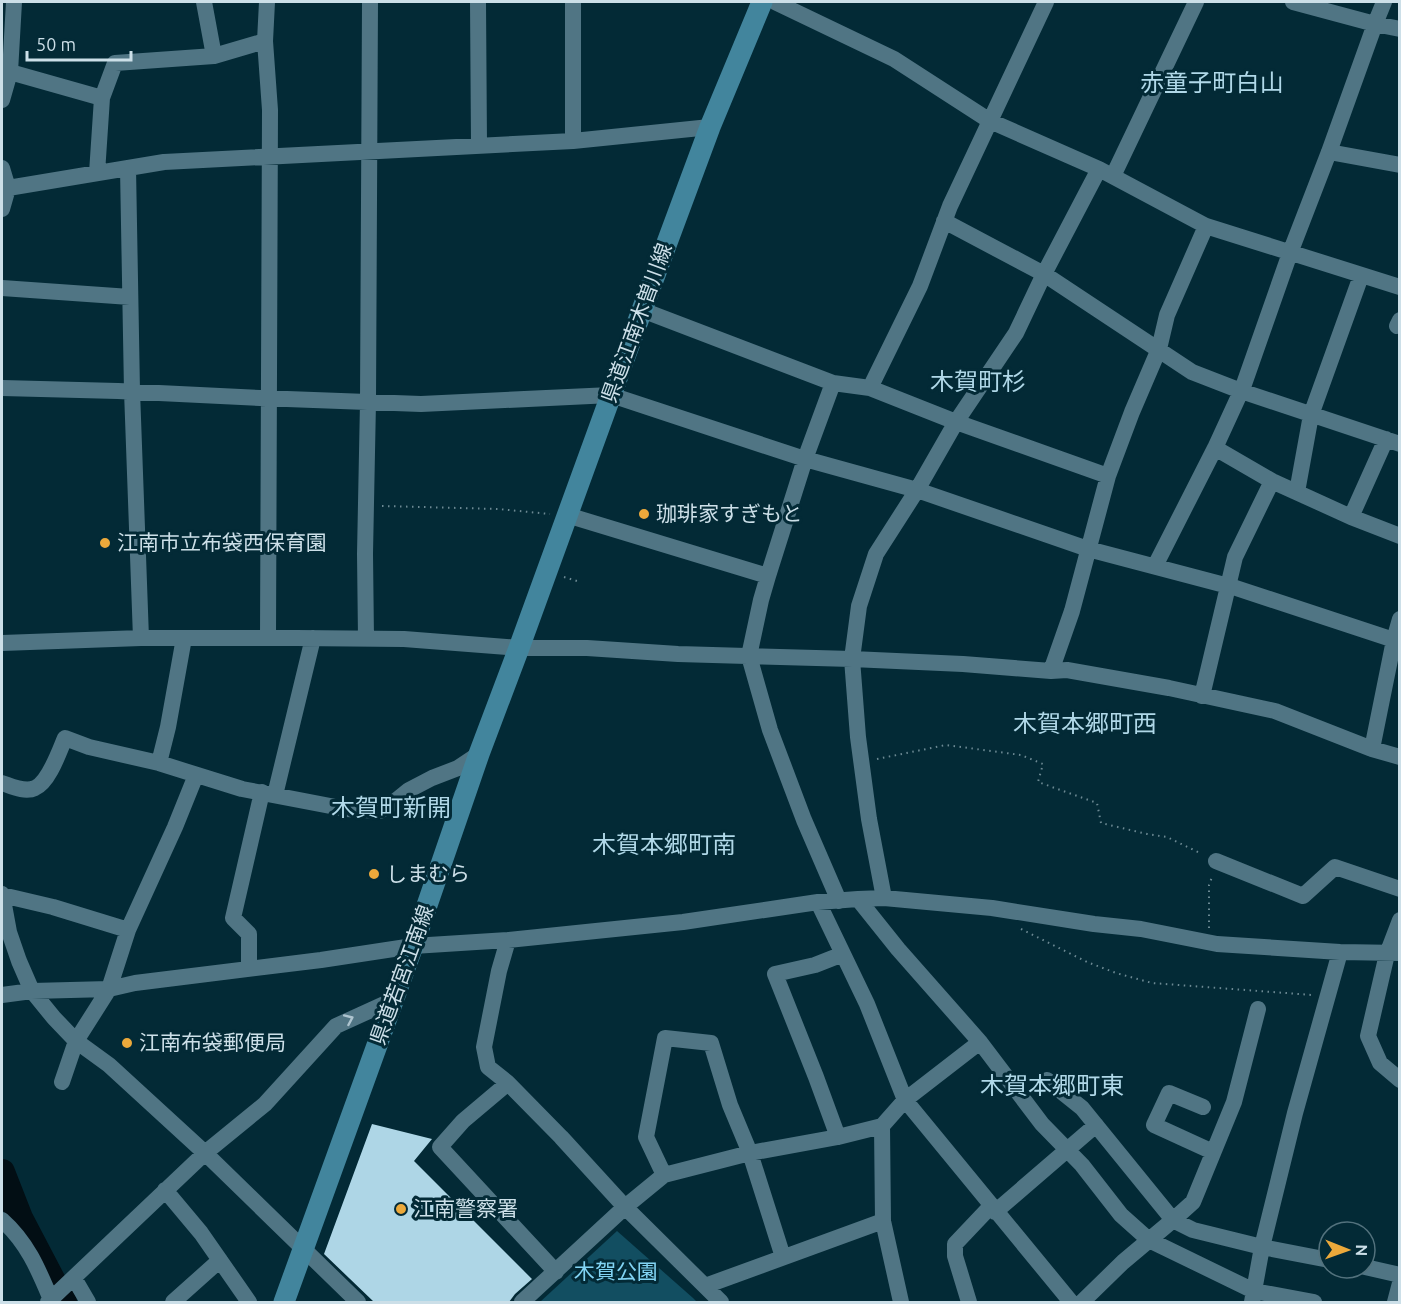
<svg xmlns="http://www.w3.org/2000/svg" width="1401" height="1304" viewBox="0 0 1401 1304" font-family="Ubuntu,'Noto Sans JP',sans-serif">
  <rect width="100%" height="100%" fill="#032a36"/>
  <path fill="#124e61" d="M 617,1231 L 693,1298 L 697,1302 L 540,1302 Z"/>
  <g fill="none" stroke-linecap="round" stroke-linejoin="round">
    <path stroke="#020e14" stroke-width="26" d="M 2,1172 L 20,1218 L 64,1302"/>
  </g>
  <path fill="#aed6e6" d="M 372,1124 L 432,1139 L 414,1161 L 532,1279 L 515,1294 L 509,1302 L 374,1302 L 324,1254 Z"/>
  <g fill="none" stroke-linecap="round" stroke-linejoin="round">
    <path stroke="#6c8993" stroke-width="2" stroke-dasharray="1.5 4.5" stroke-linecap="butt" d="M 382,506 L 498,509 L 550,514
      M 564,577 L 577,581
      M 877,759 L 946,745 L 1021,755 L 1043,764 L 1038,782 L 1097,803 L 1101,823 L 1147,834 L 1167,837 L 1202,854
      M 1209,928 L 1209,885 L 1212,877
      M 1021,929 L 1087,962 L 1116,973 L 1152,983 L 1312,995"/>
    <path stroke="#507584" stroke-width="16" d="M 204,2 L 214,56
      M 267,2 L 265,41 L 270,110 L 268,638
      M 478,2 L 479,145
      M 775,2 L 894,59 L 990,121 L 1099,169 L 1206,226 L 1400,287
      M 1293,2 L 1375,24 L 1400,29
      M 10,72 L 102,98 L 115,63 L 214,56 L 265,41
      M 2,100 L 10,72 L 14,2
      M 573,141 L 573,2
      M 1329,152 L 1400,165
      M 2,168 L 8,188 L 2,209
      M 128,168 L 132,391 L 141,638
      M 97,173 L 102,98
      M 1113,176 L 1196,2
      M 2,186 L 8,188 L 164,162 L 573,141 L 710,127
      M 944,221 L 1044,274 L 1192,372 L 1241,391 L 1400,444
      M 2,288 L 130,297
      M 642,310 L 833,383 L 870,388 L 956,422 L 1108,476
      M 1397,326 L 1400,320
      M 833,383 L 805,459 L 768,576 L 761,600 L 749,656 L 770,730 L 804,820 L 839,901
      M 2,388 L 118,391 L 260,398 L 421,404 L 611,395 L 805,459 L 917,490 L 1088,549 L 1236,588 L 1394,640 L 1400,619
      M 870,388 L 920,286 L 950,206 L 1046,2
      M 1215,448 L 1272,481 L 1351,517 L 1400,536
      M 1297,492 L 1311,415 L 1361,276
      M 567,515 L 768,576
      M 1351,517 L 1386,439
      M 1155,566 L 1215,448 L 1243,387 L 1290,253 L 1329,152 L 1375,24 L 1384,2
      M 366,639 L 365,554 L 368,402 L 370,2
      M 2,643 L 141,638 L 296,638 L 404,639 L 519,648 L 587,648 L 678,654 L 852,659 L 963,664 L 1051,671 L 1067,670 L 1169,688 L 1275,711 L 1372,749 L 1400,757
      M 1051,671 L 1072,611 L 1108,476 L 1132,412 L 1159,349 L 1167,315 L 1206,226
      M 1202,696 L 1235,557 L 1272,481
      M 1372,749 L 1394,640
      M 159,763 L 168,727 L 184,638
      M 2,783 C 11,786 25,793 35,788 C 49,782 59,752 65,738 L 89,747 L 159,763 L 242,789 L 346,809 L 380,811 L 393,803 L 409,790 L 432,778 L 458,768 L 479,754
      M 275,795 L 313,638
      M 1216,861 L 1303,896 L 1335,867 L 1400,889
      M 2,894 L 9,932 L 19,961 L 32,991 L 54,1018 L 76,1041 L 109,1065 L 205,1153 L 358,1302
      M 2,895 L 53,907 L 128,930
      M 884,898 L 869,819 L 858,737 L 852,659 L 859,606 L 876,554 L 917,490 L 956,422 L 1016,333 L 1044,274 L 1099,169
      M 858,899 L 898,949 L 980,1042 L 1042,1124 L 1082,1165 L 1121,1215 L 1149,1240 L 1254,1291 L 1314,1302
      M 818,902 L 867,1004 L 905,1100 L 1071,1302
      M 1400,920 L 1387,954 L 1368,1036 L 1380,1063 L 1400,1080
      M 249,968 L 249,934 L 233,918 L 262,792
      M 2,995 L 32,991 L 109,989 L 135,983 L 321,960 L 413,946 L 508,940 L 683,922 L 818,902 L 858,899 L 884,898 L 992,908 L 1094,924 L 1141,929 L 1217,944 L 1340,952 L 1400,953
      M 1047,1080 L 1082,1108 L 1173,1220 L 1193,1202 L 1234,1102 L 1258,1009
      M 62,1082 L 76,1041 L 109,989 L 128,930 L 175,827 L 196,775
      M 508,1083 L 488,1067 L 484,1047 L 499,971 L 508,940
      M 1203,1107 L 1169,1093 L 1154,1125 L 1213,1152
      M 882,1126 L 883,1221 L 901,1302
      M 838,1137 L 816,1077 L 775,974 L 815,965 L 843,954
      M 664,1175 L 646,1137 L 665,1038 L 711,1043 L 730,1105 L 750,1153 L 783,1257
      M 165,1190 L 201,1233 L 249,1302
      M 995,1212 L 1096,1125
      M 2,1220 C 28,1243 39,1271 52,1302
      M 1365,1267 L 1400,1275
      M 556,1272 L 440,1147 L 463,1121 L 508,1083 L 561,1137 L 625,1207 L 721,1302
      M 74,1278 L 88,1302
      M 705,1286 L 883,1221
      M 48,1302 L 205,1153 L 265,1104 L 336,1026 L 393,1000
      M 173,1302 L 220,1260
      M 522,1302 L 625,1207 L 664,1175 L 750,1153 L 838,1137 L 882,1126 L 905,1100 L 980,1042
      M 969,1302 L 955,1256 L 955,1244 L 991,1206
      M 1082,1302 L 1123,1262 L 1173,1220 L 1193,1230 L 1262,1247 L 1329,1260
      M 1252,1302 L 1262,1247 L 1295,1113 L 1340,952
      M 1395,1302 L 1400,1283"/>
    <path stroke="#42859d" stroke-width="21" d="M 284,1302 L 413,946 L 479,754 L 519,648 L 642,310 L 710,127 L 762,2"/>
  </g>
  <defs><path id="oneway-chevron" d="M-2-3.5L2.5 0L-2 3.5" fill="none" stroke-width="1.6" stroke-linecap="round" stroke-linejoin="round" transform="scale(1.5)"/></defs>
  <use stroke="#adc4cf" href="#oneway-chevron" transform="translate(349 1019) rotate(-24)"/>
  <g fill="#eca93b" stroke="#032a36" stroke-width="2">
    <circle cx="644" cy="514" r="6"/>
    <circle cx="105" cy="543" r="6"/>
    <circle cx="374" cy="874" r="6"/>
    <circle cx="127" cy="1043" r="6"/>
    <circle cx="401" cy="1209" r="6"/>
  </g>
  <g text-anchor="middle" stroke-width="6" stroke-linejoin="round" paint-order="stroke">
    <g font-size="21" fill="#ccdfe8" stroke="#032a36">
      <text transform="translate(637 323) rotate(-70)" y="7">県道江南木曽川線</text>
      <text transform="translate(402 975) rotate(-70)" y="7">県道若宮江南線</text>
    </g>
    <g font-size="21" fill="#ccdfe8" stroke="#032a36" text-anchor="start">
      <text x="656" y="521">珈琲家すぎもと</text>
      <text x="117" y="550">江南市立布袋西保育園</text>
      <text x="386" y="881">しまむら</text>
      <text x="139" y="1050">江南布袋郵便局</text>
      <text x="413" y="1216">江南警察署</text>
    </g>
    <g font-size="21" fill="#82d4f4" stroke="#032a36">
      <text x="616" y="1279">木賀公園</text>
    </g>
    <g font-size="24" fill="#b0d8e8" stroke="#032a36">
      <text x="1212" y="91">赤童子町白山</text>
      <text x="978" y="390">木賀町杉</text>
      <text x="1085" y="732">木賀本郷町西</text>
      <text x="391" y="816">木賀町新開</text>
      <text x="664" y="853">木賀本郷町南</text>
      <text x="1052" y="1094">木賀本郷町東</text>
    </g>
  </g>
  <rect width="1401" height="1304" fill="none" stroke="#ccdfe8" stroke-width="6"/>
  <g transform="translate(1347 1250) rotate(91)"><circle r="28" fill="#032a36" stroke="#53727d" stroke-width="1.5"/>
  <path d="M0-4.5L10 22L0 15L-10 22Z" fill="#eca93b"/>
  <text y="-9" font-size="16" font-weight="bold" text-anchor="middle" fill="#ccdfe8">N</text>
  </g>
  <path d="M27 51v9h104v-9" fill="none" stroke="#ccdfe8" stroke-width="3"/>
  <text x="36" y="51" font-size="18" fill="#ccdfe8" stroke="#032a36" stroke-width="4.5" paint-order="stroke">50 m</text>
</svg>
